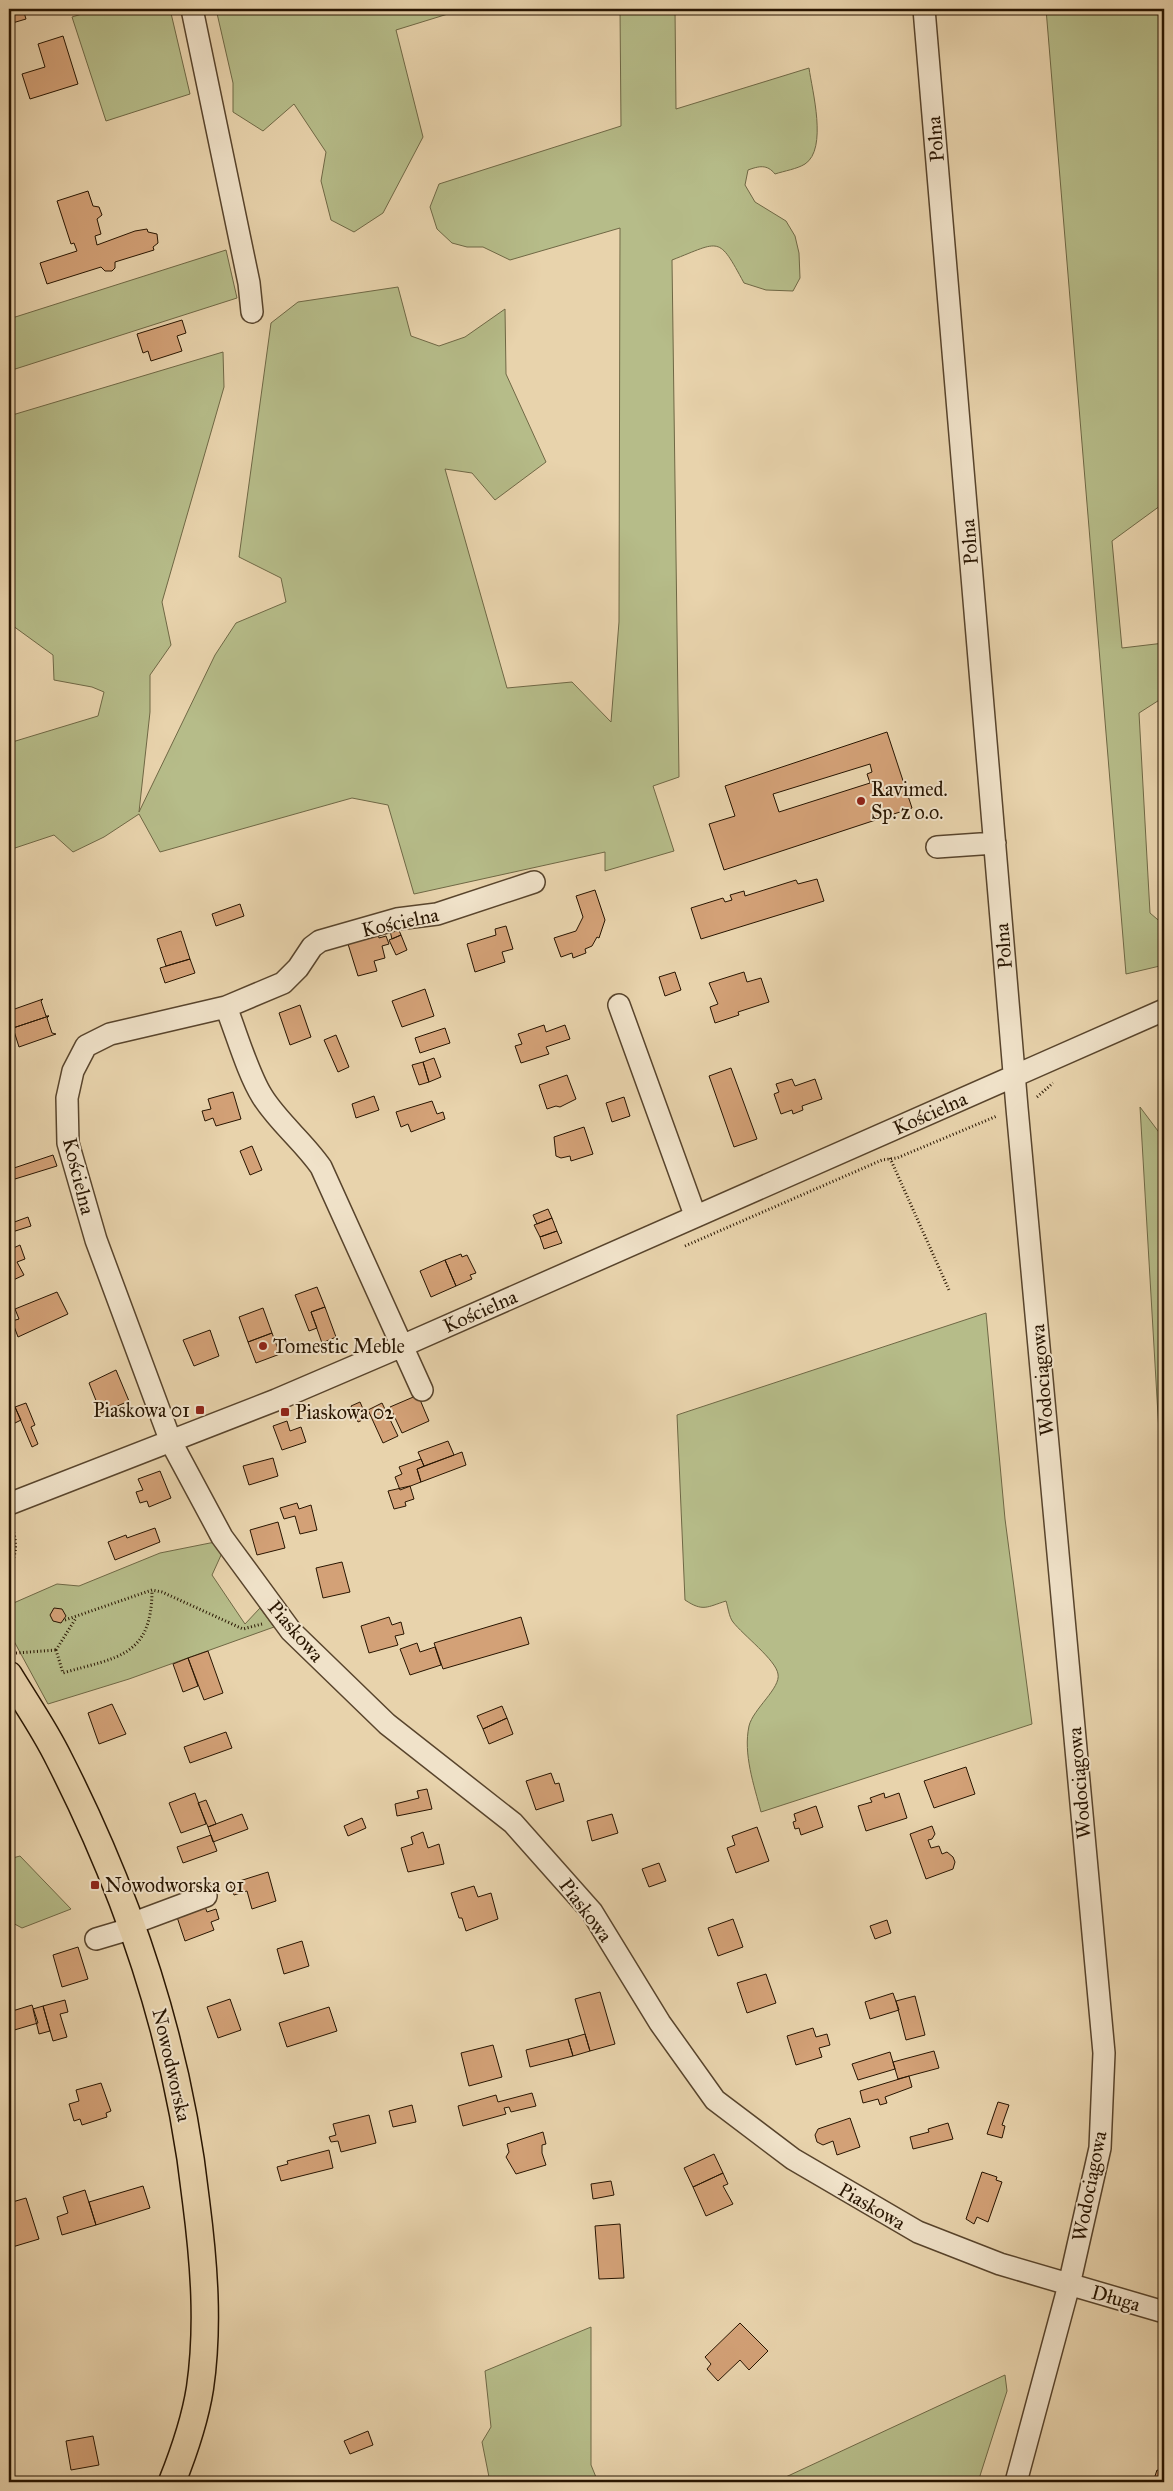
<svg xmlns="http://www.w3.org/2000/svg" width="1173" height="2491" viewBox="0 0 1173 2491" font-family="'IM FELL Great Primer',serif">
  <rect width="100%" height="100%" fill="#e8d3ac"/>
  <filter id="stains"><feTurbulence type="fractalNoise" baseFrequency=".004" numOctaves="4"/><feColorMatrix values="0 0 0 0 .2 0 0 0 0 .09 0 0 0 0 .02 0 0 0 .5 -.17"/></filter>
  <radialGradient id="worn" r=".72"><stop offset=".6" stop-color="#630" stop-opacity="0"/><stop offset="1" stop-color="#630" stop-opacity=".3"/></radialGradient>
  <path fill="#b6bc89" stroke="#6f6845" d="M 98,9 L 170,9 L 190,94 L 106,121 L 72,17 Z
    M 216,9 L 464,9 L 396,30 L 423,137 L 383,213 L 354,232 L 331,220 L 321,181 L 326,152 L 294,104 L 263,131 L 233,112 L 233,83 Z
    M 620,9 L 675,9 L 676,109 L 809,68 C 812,90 828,149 805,164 C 797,169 784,171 775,174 C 767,164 759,166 748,170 L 745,185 L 755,202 L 786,221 L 795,236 L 799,253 L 800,278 L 793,291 L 766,290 L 744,283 C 718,235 721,241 672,260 L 679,777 L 653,786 L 674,851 L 605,871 L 605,852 L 414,894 L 388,805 L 352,798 L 160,852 L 139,814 L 104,837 L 73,852 L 54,835 L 9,850 L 9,802 L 13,797 L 9,772 L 9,743 L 98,716 L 104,692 L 92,687 L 54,680 L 53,655 L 9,623 L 9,416 L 223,352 L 224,387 L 162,602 L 171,645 L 150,675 L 150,712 L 139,812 L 215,655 L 236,623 L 286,602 L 281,578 L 239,557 L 271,323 L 298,302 L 398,287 L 411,336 L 439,346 L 465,337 L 505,309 L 506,374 L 546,462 L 495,500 L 472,473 L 445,469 L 507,688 L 572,682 L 611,722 L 619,622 L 620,228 L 510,260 L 483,247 L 467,247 L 452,243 L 437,229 L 430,207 L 439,184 L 621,126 Z
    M 1046,9 L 1164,9 L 1164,503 L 1112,541 L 1122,648 L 1164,643 L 1164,697 L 1139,713 L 1150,913 L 1164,925 L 1164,965 L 1126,974 Z
    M 226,250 L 237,298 L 9,371 L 9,319 Z
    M 1140,1107 L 1164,1139 L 1164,1519 L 1164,1518 Z
    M 986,1313 L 1005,1519 L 1032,1724 L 761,1812 C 754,1785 743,1754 749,1726 C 753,1709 781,1688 778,1674 C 776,1660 743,1635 733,1622 C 729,1617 728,1607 726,1601 C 707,1607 703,1612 685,1600 L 677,1415 Z
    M 215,1542 L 222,1553 L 212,1575 L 245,1624 L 260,1608 L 274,1627 L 129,1679 L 48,1704 L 9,1632 L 9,1605 L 57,1584 L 79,1586 L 160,1553 Z
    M 20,1856 L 71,1909 L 22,1928 L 9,1921 L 9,1859 Z
    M 591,2327 L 591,2465 L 598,2482 L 490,2482 L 482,2442 L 491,2427 L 485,2371 Z
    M 1005,2375 L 1007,2391 L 978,2482 L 775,2482 Z"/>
  <path fill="#d3a177" stroke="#281501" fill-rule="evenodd" d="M 9,9 L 23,9 L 26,19 L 9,24 Z
    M 63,36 L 78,84 L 30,99 L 22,74 L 45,67 L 38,44 Z
    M 88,191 L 93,206 L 99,207 L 102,215 L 97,219 L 101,234 L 95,236 L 97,245 L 135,231 L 147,229 L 148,232 L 157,234 L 158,243 L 153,247 L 154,250 L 115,262 L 115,268 L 112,271 L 105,271 L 101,267 L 47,284 L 40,263 L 77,251 L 74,243 L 71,244 L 57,201 Z
    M 182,320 L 186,333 L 177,336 L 182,351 L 151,361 L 148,351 L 143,353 L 137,334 Z
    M 887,732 L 912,808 L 724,870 L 709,824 L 735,816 L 725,786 ZM 870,764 L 872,772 L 867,774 L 870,783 L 779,812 L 773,794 Z
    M 817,879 L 824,901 L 701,939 L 691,908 L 723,898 L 725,902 L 732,900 L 730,895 L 744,891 L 745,896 L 796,880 L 798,884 Z
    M 595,890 L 605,920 L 599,938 L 597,937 L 592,946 L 585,949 L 586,953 L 573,958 L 572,953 L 561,957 L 554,938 L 576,931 L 583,917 L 576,896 Z
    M 240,904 L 244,916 L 216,926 L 212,914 Z
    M 506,926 L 513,949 L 502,952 L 505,962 L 475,972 L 467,944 L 496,935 L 495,929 Z
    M 398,928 L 401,935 L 392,939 L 390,931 Z
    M 181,931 L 190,959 L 166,966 L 157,939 Z
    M 378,935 L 379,938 L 386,936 L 389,944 L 382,946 L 385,958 L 374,961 L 377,971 L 358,976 L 348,944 Z
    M 401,935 L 407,950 L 396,955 L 389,940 Z
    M 190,959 L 195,973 L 165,983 L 160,968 Z
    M 675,972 L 681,990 L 665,996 L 659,977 Z
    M 744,972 L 747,982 L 761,978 L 769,1002 L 738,1012 L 739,1015 L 715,1023 L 710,1007 L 718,1004 L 709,983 Z
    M 425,989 L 434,1016 L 402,1027 L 392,1001 Z
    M 43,999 L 41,1001 L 46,1016 L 49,1016 L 13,1028 L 9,1011 Z
    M 300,1005 L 311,1037 L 290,1045 L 279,1013 Z
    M 49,1016 L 47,1018 L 52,1033 L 56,1034 L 19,1047 L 13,1028 Z
    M 544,1025 L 546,1032 L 565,1025 L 570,1039 L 546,1047 L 549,1054 L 521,1063 L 515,1046 L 522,1044 L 518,1034 Z
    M 445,1028 L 450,1043 L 420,1053 L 415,1038 Z
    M 336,1035 L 349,1067 L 338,1072 L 324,1040 Z
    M 434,1058 L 441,1077 L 429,1082 L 423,1062 Z
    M 423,1062 L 429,1082 L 419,1085 L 412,1065 Z
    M 731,1068 L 757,1139 L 734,1147 L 709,1076 Z
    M 567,1075 L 576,1099 L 560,1107 L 556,1106 L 547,1109 L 539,1085 Z
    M 792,1079 L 795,1086 L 815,1079 L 822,1099 L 802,1106 L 803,1110 L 793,1114 L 792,1110 L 781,1114 L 774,1094 L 779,1092 L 776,1084 Z
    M 233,1092 L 241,1119 L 216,1126 L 213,1118 L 205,1121 L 202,1111 L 211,1109 L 208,1099 Z
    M 374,1096 L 379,1110 L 356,1118 L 352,1104 Z
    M 624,1097 L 630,1116 L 612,1122 L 606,1103 Z
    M 432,1101 L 437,1114 L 443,1112 L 445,1119 L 411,1132 L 408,1124 L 401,1127 L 396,1112 Z
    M 584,1127 L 593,1154 L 571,1161 L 570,1156 L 561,1158 L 556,1156 L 554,1137 Z
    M 252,1146 L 262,1170 L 250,1175 L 240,1151 Z
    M 53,1155 L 57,1166 L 15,1179 L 11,1169 Z
    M 548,1209 L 552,1218 L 537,1224 L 533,1215 Z
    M 28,1217 L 31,1226 L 9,1233 L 9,1224 Z
    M 552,1218 L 557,1231 L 540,1237 L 534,1225 Z
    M 557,1231 L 562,1243 L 544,1249 L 540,1237 Z
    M 20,1245 L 25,1259 L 17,1262 L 24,1275 L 9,1282 L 9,1250 Z
    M 461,1254 L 462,1257 L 467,1255 L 476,1273 L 470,1275 L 472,1279 L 456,1286 L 445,1260 Z
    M 445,1260 L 456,1286 L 431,1297 L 420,1271 Z
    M 317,1287 L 325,1307 L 311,1312 L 317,1328 L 309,1331 L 295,1295 Z
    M 57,1292 L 68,1314 L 18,1337 L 12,1321 L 19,1319 L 15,1309 Z
    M 325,1307 L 336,1337 L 322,1343 L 311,1312 Z
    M 263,1308 L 272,1333 L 248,1342 L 239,1317 Z
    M 210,1330 L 219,1356 L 194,1366 L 183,1340 Z
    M 272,1333 L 280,1354 L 256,1363 L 248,1342 Z
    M 116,1370 L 129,1401 L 101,1413 L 89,1383 Z
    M 418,1395 L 429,1421 L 402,1433 L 390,1407 Z
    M 360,1402 L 367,1418 L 358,1422 L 351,1406 Z
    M 26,1403 L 35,1425 L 31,1427 L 38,1444 L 32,1447 L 15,1407 Z
    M 382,1403 L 398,1436 L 383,1443 L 368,1410 Z
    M 15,1407 L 21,1420 L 9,1426 L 9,1410 Z
    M 287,1421 L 290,1431 L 301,1427 L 306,1442 L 282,1450 L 273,1426 Z
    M 448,1441 L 454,1455 L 424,1466 L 418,1452 Z
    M 462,1452 L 466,1465 L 421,1482 L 417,1469 Z
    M 273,1458 L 278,1476 L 249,1485 L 243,1466 Z
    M 421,1459 L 424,1466 L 417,1469 L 421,1482 L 400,1490 L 395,1477 L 402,1474 L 399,1467 Z
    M 160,1471 L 171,1498 L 149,1507 L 147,1501 L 140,1503 L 136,1492 L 143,1490 L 138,1479 Z
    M 410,1486 L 414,1499 L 405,1502 L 406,1506 L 394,1509 L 388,1491 Z
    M 297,1503 L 299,1509 L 311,1505 L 317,1530 L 300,1534 L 295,1516 L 284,1519 L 280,1508 Z
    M 278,1522 L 285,1548 L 257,1555 L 250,1530 Z
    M 155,1528 L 160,1542 L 115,1560 L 108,1542 L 126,1535 L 127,1538 Z
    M 342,1562 L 350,1592 L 323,1598 L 316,1568 Z
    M 54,1608 L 62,1609 L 66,1616 L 61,1623 L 53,1621 L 50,1615 Z
    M 389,1617 L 392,1625 L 401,1622 L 404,1634 L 395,1636 L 398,1645 L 369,1653 L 361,1626 Z
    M 521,1617 L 529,1644 L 443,1669 L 434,1643 Z
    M 417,1643 L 420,1652 L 435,1647 L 441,1665 L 410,1675 L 400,1649 Z
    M 208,1651 L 223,1693 L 204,1700 L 188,1658 Z
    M 188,1658 L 198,1686 L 183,1692 L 173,1664 Z
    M 112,1704 L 126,1734 L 99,1744 L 88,1713 Z
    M 502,1706 L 507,1718 L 483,1729 L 477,1716 Z
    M 507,1718 L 513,1734 L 489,1744 L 483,1729 Z
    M 226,1732 L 232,1748 L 190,1763 L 184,1747 Z
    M 966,1767 L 975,1794 L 934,1808 L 924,1781 Z
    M 551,1773 L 555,1784 L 559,1783 L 564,1801 L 536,1810 L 526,1781 Z
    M 427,1789 L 432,1809 L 397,1816 L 395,1804 L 419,1798 L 417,1791 Z
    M 195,1793 L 206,1824 L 181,1833 L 169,1803 Z
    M 884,1793 L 885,1798 L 899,1793 L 907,1818 L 866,1831 L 858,1806 L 872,1802 L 870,1798 Z
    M 206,1800 L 216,1824 L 208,1827 L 198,1803 Z
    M 816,1806 L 823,1827 L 801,1835 L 799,1828 L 795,1829 L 793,1822 L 796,1821 L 794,1814 Z
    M 242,1814 L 248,1829 L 213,1842 L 208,1827 Z
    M 612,1814 L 618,1833 L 592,1841 L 587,1821 Z
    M 362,1818 L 366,1828 L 348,1836 L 344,1826 Z
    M 932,1826 L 935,1834 L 932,1839 L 928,1840 L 931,1848 L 939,1846 L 942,1854 L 947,1852 L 953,1857 L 955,1862 L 953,1869 L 926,1879 L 910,1834 Z
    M 757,1827 L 769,1861 L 736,1873 L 727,1848 L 735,1845 L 732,1836 Z
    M 423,1832 L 428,1848 L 439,1844 L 444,1864 L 408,1872 L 401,1848 L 413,1844 L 411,1837 Z
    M 211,1835 L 217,1851 L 183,1863 L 177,1847 Z
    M 659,1863 L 666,1881 L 649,1887 L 642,1869 Z
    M 268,1872 L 276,1901 L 252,1909 L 247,1891 L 234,1895 L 230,1884 Z
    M 474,1886 L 478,1897 L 491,1893 L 498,1919 L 466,1931 L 462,1918 L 459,1918 L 451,1893 Z
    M 204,1904 L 207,1912 L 216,1909 L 219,1919 L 211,1922 L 214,1930 L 185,1941 L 176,1914 Z
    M 733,1919 L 743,1947 L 718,1956 L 708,1928 Z
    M 887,1920 L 891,1933 L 875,1939 L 870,1926 Z
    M 302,1941 L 309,1966 L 284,1974 L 277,1949 Z
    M 78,1947 L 88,1979 L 62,1987 L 53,1955 Z
    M 766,1974 L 776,2003 L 747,2013 L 737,1983 Z
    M 600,1992 L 615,2044 L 590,2051 L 575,1999 Z
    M 893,1993 L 899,2010 L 870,2019 L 865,2002 Z
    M 915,1996 L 925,2035 L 906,2040 L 896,2001 Z
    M 230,1999 L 241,2030 L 218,2038 L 207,2007 Z
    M 65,2000 L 68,2012 L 60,2014 L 67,2037 L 53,2041 L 43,2006 Z
    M 32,2005 L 38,2023 L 11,2031 L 9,2012 Z
    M 43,2006 L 50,2031 L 39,2034 L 33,2009 Z
    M 329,2007 L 337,2031 L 287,2047 L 279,2023 Z
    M 813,2028 L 816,2037 L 827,2034 L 830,2045 L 819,2048 L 822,2057 L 796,2065 L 787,2036 Z
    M 585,2034 L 590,2051 L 573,2056 L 568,2039 Z
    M 568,2039 L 573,2056 L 530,2067 L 526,2050 Z
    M 493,2045 L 502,2077 L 469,2086 L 461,2053 Z
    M 934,2051 L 939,2068 L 898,2079 L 893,2062 Z
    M 890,2052 L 895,2069 L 858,2080 L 852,2064 Z
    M 909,2076 L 912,2087 L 885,2097 L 887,2103 L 880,2105 L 878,2099 L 863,2103 L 860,2091 Z
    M 101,2083 L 111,2111 L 106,2113 L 107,2117 L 82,2125 L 80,2119 L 74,2121 L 69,2104 L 79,2101 L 76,2090 Z
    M 532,2093 L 536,2106 L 511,2112 L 509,2107 L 504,2108 L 506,2114 L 463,2126 L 458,2106 L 496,2095 L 498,2102 Z
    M 998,2102 L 1009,2105 L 1002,2125 L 1005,2126 L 1002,2138 L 987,2134 Z
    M 412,2105 L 416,2122 L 393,2127 L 389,2111 Z
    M 369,2115 L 376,2143 L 341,2152 L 338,2141 L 331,2142 L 329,2137 L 336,2135 L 333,2124 Z
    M 850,2118 L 860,2147 L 837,2155 L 833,2141 L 823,2145 L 817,2142 L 815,2135 L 818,2129 Z
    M 948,2123 L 953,2139 L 913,2149 L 910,2137 L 929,2132 L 928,2129 Z
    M 543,2132 L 546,2144 L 542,2145 L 542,2153 L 546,2165 L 516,2174 L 506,2157 L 509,2152 L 507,2144 Z
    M 329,2150 L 333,2168 L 281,2181 L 277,2167 L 288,2164 L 287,2161 Z
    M 714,2154 L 723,2173 L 693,2187 L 684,2168 Z
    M 982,2172 L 997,2177 L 996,2180 L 1002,2182 L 988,2222 L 977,2217 L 974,2224 L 966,2219 Z
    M 723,2173 L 728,2184 L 723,2186 L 733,2204 L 706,2216 L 693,2187 Z
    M 611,2181 L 614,2195 L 593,2199 L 591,2184 Z
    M 143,2186 L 150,2208 L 96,2225 L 89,2202 Z
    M 85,2190 L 96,2225 L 62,2235 L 57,2217 L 68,2213 L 63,2197 Z
    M 26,2198 L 39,2239 L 9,2248 L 9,2203 Z
    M 620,2224 L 624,2278 L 599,2279 L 595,2226 Z
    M 740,2323 L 768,2351 L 749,2370 L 740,2360 L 718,2381 L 707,2369 L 711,2364 L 705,2357 Z
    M 368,2431 L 373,2445 L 350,2454 L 344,2441 Z
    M 93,2436 L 99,2465 L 71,2470 L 66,2441 Z
    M 1157,2470 L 1164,2472 L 1164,2482 L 1153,2482 Z
    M 295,2477 L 297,2482 L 280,2482 Z"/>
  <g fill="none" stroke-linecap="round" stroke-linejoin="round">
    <g stroke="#58442c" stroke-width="24">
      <path id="minor" d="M 192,9 L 249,283 L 252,312
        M 924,9 L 1017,1108 L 1104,2053 L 1100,2148 L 1069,2285 L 1016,2482
        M 937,847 L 995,843
        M 534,882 L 437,914 L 397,919 L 320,941 L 312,947 L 298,968 L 283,983 L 226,1007 L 110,1034 L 86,1046 L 73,1071 L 67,1098 L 68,1143 L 96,1240 L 171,1442 L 222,1537 L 291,1631 L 387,1724 L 513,1823 L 592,1912 L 660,2023 L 715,2100 L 793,2159 L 918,2232 L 1000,2264 L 1164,2312
        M 619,1005 L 695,1215
        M 226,1007 C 236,1032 248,1074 262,1096 C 278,1122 303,1141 321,1167 L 422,1390
        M 9,1504 L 276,1400 L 402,1346 L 1164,1010
        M 131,1924 L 206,1896
        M 96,1939 L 133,1928"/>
    </g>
    <g stroke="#281501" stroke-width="29">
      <path id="major" d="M 9,1675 C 26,1703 45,1730 59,1759 C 130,1898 179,2046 196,2201 C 204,2263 209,2326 200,2388 C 195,2420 184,2452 172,2482"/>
    </g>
    <path stroke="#281501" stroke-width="3" stroke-dasharray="1 2.5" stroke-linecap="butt" d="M 1037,1097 L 1053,1083
      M 890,1158 L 949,1290
      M 685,1246 L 882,1160 L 897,1158 L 997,1116
      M 9,1567 C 18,1555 17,1536 10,1524
      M 65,1620 L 152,1590 L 162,1592 L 243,1629 L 262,1624
      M 56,1650 L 63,1673 C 116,1657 152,1658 152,1590
      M 56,1650 L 76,1618
      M 16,1653 L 56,1650"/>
    <use href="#minor" stroke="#f0e2c9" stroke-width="21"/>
    <use href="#major" stroke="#e8d3ac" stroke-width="26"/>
  </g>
  <g fill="#8f2418" stroke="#f0e2c9" stroke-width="2">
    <circle cx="861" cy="801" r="5"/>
    <circle cx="263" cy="1346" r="5"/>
    <rect x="195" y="1405" width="10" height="10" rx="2.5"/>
    <rect x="280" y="1407" width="10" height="10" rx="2.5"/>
    <rect x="90" y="1880" width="10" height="10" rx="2.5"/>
  </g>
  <g text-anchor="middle" stroke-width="4" stroke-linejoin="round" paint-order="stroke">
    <g font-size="20" fill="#281501" stroke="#f0e2c9">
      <text transform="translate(935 139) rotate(-95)" y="7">Polna</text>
      <text transform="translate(969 542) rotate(-95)" y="7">Polna</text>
      <text transform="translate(400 922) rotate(-12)" y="7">Kościelna</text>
      <text transform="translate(1003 946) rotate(-95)" y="7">Polna</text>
      <text transform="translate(930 1113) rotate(-24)" y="7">Kościelna</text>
      <text transform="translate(79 1176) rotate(76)" y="7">Kościelna</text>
      <text transform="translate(480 1311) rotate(-24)" y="7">Kościelna</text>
      <text transform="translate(1042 1380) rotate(-95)" y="7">Wodociągowa</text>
      <text transform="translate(296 1631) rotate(49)" y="7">Piaskowa</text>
      <text transform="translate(1079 1783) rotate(-95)" y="7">Wodociągowa</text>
      <text transform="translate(586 1910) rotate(53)" y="7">Piaskowa</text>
      <text transform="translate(172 2065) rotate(77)" y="7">Nowodworska</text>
      <text transform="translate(1089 2186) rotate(-79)" y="7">Wodociągowa</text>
      <text transform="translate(872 2206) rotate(30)" y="7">Piaskowa</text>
      <text transform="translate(1116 2298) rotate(16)" y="7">Długa</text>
    </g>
    <g font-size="20" fill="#281501" stroke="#f0e2c9" text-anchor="start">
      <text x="871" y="796">Ravimed.<tspan x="871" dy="23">Sp. z o.o.</tspan></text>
      <text x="273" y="1353">Tomestic Meble</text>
      <text x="190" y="1417" text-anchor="end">Piaskowa 01</text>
      <text x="295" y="1419">Piaskowa 02</text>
      <text x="105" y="1892">Nowodworska 01</text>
    </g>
  </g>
  <rect width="1173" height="2491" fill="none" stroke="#e8d3ac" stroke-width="30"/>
  <rect x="10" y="10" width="1153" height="2471" fill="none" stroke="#281501" stroke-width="2.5"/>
  <rect x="15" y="15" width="1143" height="2461" fill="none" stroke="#281501"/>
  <rect width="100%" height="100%" filter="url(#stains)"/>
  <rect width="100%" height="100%" fill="url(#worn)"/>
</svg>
